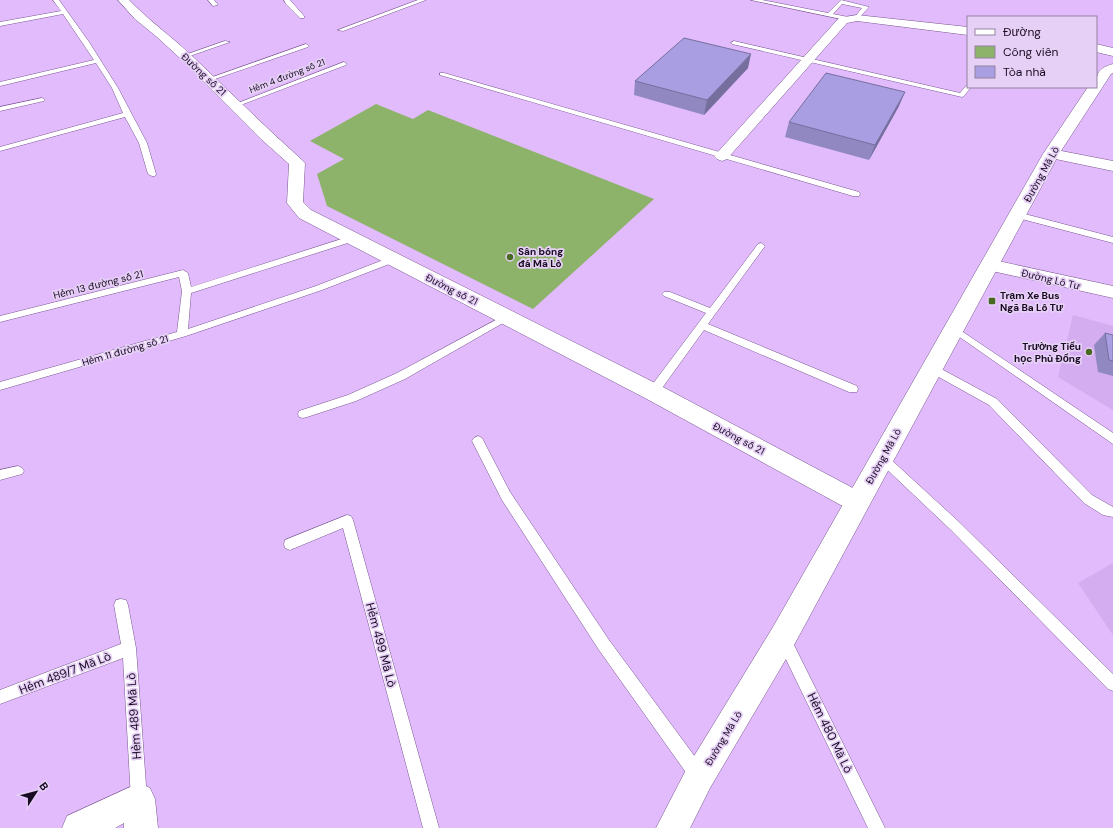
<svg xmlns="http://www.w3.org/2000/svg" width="1113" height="828" viewBox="0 0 1113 828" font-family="'DM Sans',sans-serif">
  <rect width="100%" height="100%" fill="#e1bbfb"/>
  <path fill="#d4acf0" d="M 1073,315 L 1113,326 L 1113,410 L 1058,377 Z
    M 1113,563 L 1113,635 L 1078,583 Z"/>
  <path fill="#8db36b" d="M 376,104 L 413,119 L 428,110 L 654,199 L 533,309 L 327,206 L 317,174 L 344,159 L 310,141 Z"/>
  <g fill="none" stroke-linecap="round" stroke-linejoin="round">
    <g stroke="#7a5891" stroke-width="1">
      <path id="lane" d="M 53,0 L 59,0 L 89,42 L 118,88 L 147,143 L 156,174 L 155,176 L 152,176 L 148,174 L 139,143 L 125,117 L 0,151 L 0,147 L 123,113 L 112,88 L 96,63 L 0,86 L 0,82 L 94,60 L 63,14 L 0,26 L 0,22 L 61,11 Z
        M 208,0 L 214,0 L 218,5 L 213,6 Z
        M 284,0 L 290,0 L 304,16 L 304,18 L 300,18 L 286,4 Z
        M 418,0 L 426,0 L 343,31 L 338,30 Z
        M 751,0 L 762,0 L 828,13 L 841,0 L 869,7 L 857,20 L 854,18 L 862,8 L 842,4 L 833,14 L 848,17 L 849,18 L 846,20 Z
        M 225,41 L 230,42 L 187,57 L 182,56 Z
        M 734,41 L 960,93 L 966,86 L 971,87 L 964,96 L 962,97 L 732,44 L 731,43 Z
        M 306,44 L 309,46 L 308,47 L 212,80 L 207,79 Z
        M 344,62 L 347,64 L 346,65 L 238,106 L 233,105 Z
        M 440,73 L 444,73 L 859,192 L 860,194 L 859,196 L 853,196 L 440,75 Z
        M 42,98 L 45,100 L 44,101 L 0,111 L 0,107 Z
        M 1017,212 L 1113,237 L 1113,243 L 1014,217 L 1013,215 Z
        M 351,236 L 354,237 L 355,239 L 354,241 L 191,293 L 188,329 L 316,286 L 391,257 L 397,257 L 398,259 L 397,261 L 322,290 L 186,336 L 0,390 L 0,382 L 177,332 L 182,291 L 179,277 L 0,322 L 0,316 L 183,270 L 188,273 L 191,287 Z
        M 761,243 L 765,246 L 708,324 L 857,386 L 858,389 L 857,392 L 849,392 L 704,330 L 657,395 L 649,395 L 648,392 L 649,389 L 706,313 L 664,296 L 662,294 L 664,292 L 670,292 L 710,308 L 758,244 Z
        M 507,314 L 512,317 L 510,319 L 405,379 L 356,401 L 307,417 L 303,418 L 299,417 L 298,414 L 299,411 L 348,395 L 397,373 Z
        M 954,326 L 1113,433 L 1113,444 L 951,331 L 949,329 L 951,327 Z
        M 932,364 L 997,399 L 1092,495 L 1113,507 L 1113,517 L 1103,515 L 1084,503 L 989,405 L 928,371 L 927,368 L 928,365 Z
        M 478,436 L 482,438 L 510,492 L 609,640 L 704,769 L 706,775 L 704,781 L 698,783 L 692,781 L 599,650 L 502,500 L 472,441 L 474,438 Z
        M 882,453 L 886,455 L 959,522 L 1113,674 L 1113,691 L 1108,689 L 951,530 L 878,461 L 876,458 L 878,455 Z
        M 18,466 L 22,468 L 24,471 L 22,474 L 0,480 L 0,470 Z
        M 347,515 L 351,516 L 353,520 L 439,828 L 423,828 L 343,528 L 290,550 L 285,548 L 284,544 L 285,540 Z
        M 121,599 L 126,600 L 128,605 L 136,648 L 147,799 L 145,805 L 139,807 L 133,805 L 131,799 L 123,658 L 0,704 L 0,690 L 121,644 L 114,605 L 116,600 Z
        M 784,633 L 789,635 L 885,828 L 868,828 L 779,645 L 777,640 L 779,635 Z"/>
    </g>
    <g stroke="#7a5891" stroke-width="1">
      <path id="street" d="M 118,0 L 129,0 C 148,20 171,36 191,55 C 228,90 264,126 302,160 L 305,163 L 303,202 L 311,210 L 661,386 L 866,495 L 869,502 L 866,509 L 857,512 L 848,509 L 645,398 L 299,218 L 287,203 L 289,164 L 261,139 L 181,59 L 157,37 L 135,19 Z
        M 857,15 L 968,27 L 968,35 L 857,21 L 847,23 L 727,159 L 722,161 L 717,159 L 714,156 L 717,153 L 839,18 Z
        M 1096,44 L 1113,48 L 1113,56 L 1096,52 Z
        M 1051,149 L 1113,161 L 1113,171 L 1046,157 L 1043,154 L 1046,151 Z
        M 989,259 L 1113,286 L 1113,298 L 983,269 L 980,265 L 983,261 Z
        M 139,783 L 150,788 L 155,799 L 158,828 L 124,828 L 124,823 L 115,828 L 62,828 L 67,816 Z"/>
    </g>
    <g stroke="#7a5891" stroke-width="1">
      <path id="secondary" d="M 1113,64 L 1113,73 L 1111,74 L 1059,154 L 793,647 L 710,788 L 690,828 L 656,828 L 688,766 L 773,627 L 1043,154 L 1088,87 L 1096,87 C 1096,73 1099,68 1113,64 Z"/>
    </g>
    <use href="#lane" fill="#fff" fill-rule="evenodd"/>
    <use href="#street" fill="#fff" fill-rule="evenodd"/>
    <use href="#secondary" fill="#fff" fill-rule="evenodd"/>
  </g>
  <path fill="#9188c2" d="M 748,68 L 704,115 L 634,95 L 635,81 Z
    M 899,106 L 869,160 L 785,137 L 789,122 Z
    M 1105,333 L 1113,335 L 1113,376 L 1098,372 L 1094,345 Z"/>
  <path fill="#766f9e" d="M 751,54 L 748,68 L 704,115 L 707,100 Z
    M 905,92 L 899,106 L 869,160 L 875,145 Z"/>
  <path fill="#a99ee1" stroke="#766f9e" d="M 684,38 L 751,54 L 707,100 L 635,81 Z
    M 826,73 L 905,92 L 875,145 L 789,122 Z
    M 1105,333 L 1113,335 L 1113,361 L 1109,360 Z"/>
  <g fill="#476921" stroke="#e6d0f6" stroke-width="1.5">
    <circle cx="510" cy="257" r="4"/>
    <rect x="988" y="297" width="8" height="8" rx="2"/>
    <circle cx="1089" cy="352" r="4"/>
  </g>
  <g text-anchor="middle" stroke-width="3.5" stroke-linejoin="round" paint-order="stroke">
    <g font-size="9" fill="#190b22" stroke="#e6d0f6">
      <text transform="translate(287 76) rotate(-21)" y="3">Hẻm 4 đường số 21</text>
    </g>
    <g font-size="10" fill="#190b22" stroke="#e6d0f6">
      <text transform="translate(204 74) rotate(43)" y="4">Đường số 21</text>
      <text transform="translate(1041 174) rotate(-61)" y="4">Đường Mã Lò</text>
      <text transform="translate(1051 279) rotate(13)" y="4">Đường Lô Tư</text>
      <text transform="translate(98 284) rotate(-14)" y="4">Hẻm 13 đường số 21</text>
      <text transform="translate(452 289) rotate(27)" y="4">Đường số 21</text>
      <text transform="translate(125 350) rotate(-16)" y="4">Hẻm 11 đường số 21</text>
      <text transform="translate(739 438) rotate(28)" y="4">Đường số 21</text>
      <text transform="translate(883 456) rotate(-61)" y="4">Đường Mã Lò</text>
      <text transform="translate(723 738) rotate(-59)" y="4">Đường Mã Lò</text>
    </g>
    <g font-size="10" font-weight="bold" fill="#190b22" stroke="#e6d0f6" text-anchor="start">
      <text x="518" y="255">Sân bóng<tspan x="518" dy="12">đá Mã Lò</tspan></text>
      <text x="1000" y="299">Trạm Xe Bus<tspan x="1000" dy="12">Ngã Ba Lô Tư</tspan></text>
      <text x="1081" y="350" text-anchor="end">Trường Tiểu<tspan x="1081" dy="12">học Phù Đổng</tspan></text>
    </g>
    <g font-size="12" fill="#190b22" stroke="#e6d0f6">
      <text transform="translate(381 645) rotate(75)" y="4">Hẻm 499 Mã Lò</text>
      <text transform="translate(65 673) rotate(-21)" y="4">Hẻm 489/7 Mã Lò</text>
      <text transform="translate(134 716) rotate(-94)" y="4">Hẻm 489 Mã Lò</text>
      <text transform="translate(830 733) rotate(64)" y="4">Hẻm 480 Mã Lò</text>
    </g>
  </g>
  <rect x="967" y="16" width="130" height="72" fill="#e6d0f6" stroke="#9481a1"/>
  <rect x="975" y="29" width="20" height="6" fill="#ffffff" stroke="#9481a1"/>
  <text x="1003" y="36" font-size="12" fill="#190b22">Đường</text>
  <rect x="975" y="46" width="20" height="12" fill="#8db36b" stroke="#9481a1"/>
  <text x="1003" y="56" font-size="12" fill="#190b22">Công viên</text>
  <rect x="975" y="66" width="20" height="12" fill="#a99ee1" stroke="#9481a1"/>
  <text x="1003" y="76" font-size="12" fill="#190b22">Tòa nhà</text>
  <g transform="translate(36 792) rotate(54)" stroke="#e6d0f6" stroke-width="3" paint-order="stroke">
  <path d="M0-3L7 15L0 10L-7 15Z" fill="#190b22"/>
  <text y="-6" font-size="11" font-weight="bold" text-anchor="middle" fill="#190b22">B</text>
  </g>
</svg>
